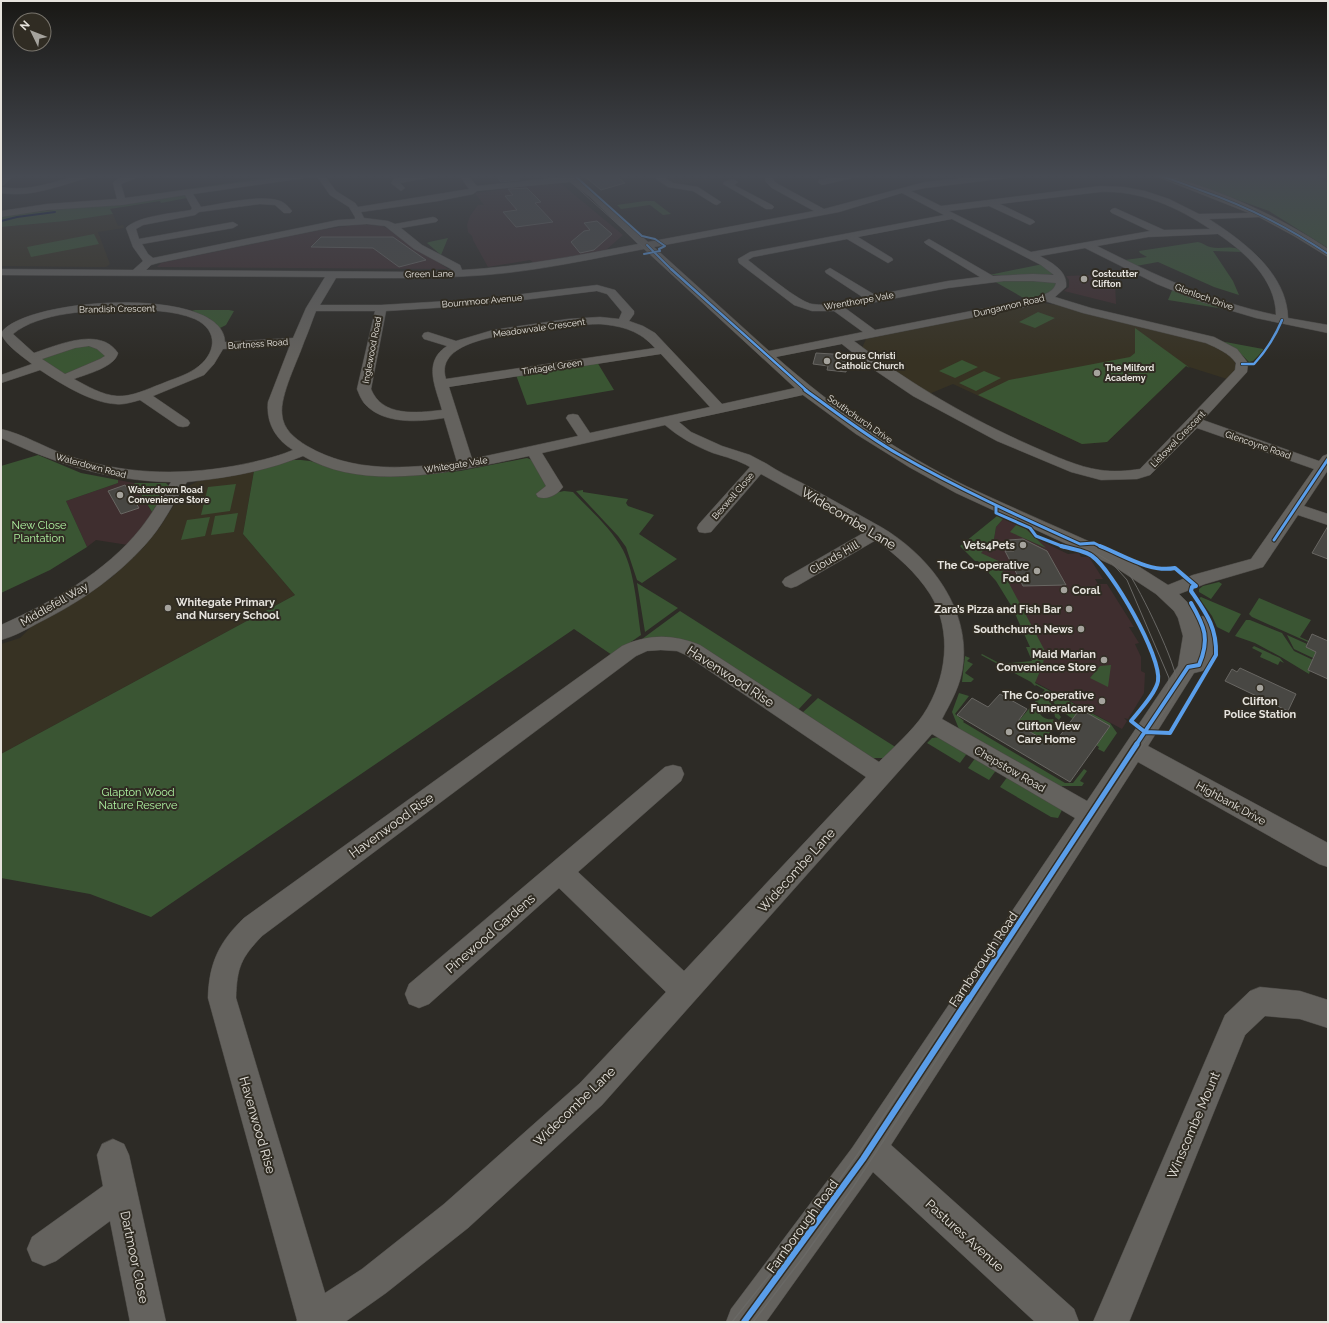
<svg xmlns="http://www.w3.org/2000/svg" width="1329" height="1323" viewBox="0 0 1329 1323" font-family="Raleway,sans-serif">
  <rect width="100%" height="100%" fill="#2d2b26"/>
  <path fill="#3f2e2f" d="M 559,182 L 623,235 L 606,250 L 534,263 L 530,260 L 488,267 L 473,240 L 472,236 L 468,232 L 467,225 L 470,216 L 478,205 L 484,205 L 475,193 Z
    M 359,224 L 382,226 L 393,231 L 448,269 L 157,267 L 161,263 L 321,230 Z
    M 1091,275 L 1106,278 L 1107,281 L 1115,282 L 1116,304 L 1064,291 L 1069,287 L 1069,280 L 1066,276 Z
    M 118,480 L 134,483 L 152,512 L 146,524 L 128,545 L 96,540 L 87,547 L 66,501 L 118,483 Z
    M 1003,519 L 1026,529 L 1037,539 L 1068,554 L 1079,553 L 1081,557 L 1089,557 L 1103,579 L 1095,579 L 1098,584 L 1107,584 L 1134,627 L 1129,627 L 1139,643 L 1135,644 L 1141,657 L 1141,671 L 1145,673 L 1144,693 L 1128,719 L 1124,718 L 1127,721 L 1122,729 L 1035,682 L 1043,664 L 1002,569 L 1004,567 L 980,553 L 994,539 L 996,527 Z"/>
  <path fill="#373223" d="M 662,175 L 738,175 L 677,185 Z
    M 113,214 L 118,226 L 123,225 L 124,228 L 98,232 L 110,264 L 106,267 L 1,266 L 1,227 L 66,221 Z
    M 1042,303 L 1058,305 L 1200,339 L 1227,353 L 1235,362 L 1236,369 L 1227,379 L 1186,366 L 1107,442 L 1082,444 L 953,384 L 929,394 L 862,348 L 866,339 Z
    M 254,471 L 243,534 L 295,595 L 1,754 L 1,644 L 20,638 L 33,625 L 75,602 L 111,578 L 143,548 L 160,527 L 185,488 L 198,481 Z"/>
  <path fill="#3a5533" d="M 261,175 L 302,175 L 126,198 L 262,178 Z
    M 1169,175 L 1315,175 L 1328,183 L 1328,248 L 1269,211 Z
    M 184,195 L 187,198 L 161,203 L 160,201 L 110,209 L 113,214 L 66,221 L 1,227 L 1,216 Z
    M 645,201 L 654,201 L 671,214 L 663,215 L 650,205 L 621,209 L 617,205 Z
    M 94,234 L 99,244 L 31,257 L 27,247 Z
    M 448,238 L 441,255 L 427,243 L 429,242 Z
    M 1198,242 C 1203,243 1206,246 1210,247 C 1221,250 1234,244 1243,252 L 1213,251 L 1233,281 L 1239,295 L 1214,287 L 1158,262 L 1136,266 L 1125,260 L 1147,257 L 1140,253 L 1139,251 Z
    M 1043,264 L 1053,274 L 1050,275 L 989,275 Z
    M 1014,278 L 1056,282 L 1056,286 C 1050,295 1037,297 1027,300 L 992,280 Z
    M 1173,288 L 1231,310 L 1168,300 Z
    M 195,310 L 229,310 L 234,311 L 226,325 L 220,328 L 210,319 L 191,311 Z
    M 1038,312 L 1055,318 L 1035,328 L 1019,322 Z
    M 1135,328 L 1190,368 L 1186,366 L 1107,442 L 1082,444 L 978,395 L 1009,380 L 1130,357 L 1135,353 Z
    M 1220,341 L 1263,349 L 1263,351 L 1253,361 L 1249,362 L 1238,351 Z
    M 81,345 L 93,345 L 111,354 L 66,375 L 39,359 Z
    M 962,360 L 978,367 L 955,378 L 939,371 Z
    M 597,362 L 614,390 L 527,405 L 516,375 Z
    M 984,371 L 1001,378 L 976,391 L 959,383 Z
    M 38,455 L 81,473 L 118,480 L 118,483 L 66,501 L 87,547 L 50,570 L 1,593 L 1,466 Z
    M 527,458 L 532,460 L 555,493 L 564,491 L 573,492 C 590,510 611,528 623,550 C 635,573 637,609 641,635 L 612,655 L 574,629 L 151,917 L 90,894 L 1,878 L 1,754 L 295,595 L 243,534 L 254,471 L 291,460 L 301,460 L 310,461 L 342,470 L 402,476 L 460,471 Z
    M 134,483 L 166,483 L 169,486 L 152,512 Z
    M 236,484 L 230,511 L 201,515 L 208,487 Z
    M 583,490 L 583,492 L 628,499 L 626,503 L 628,506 L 654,515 L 639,534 L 677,559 L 642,583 L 637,580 L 626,547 L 618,536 L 576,491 Z
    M 238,513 L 234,532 L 211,535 L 215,516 Z
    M 997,516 L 1003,519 L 996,527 L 994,539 L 981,553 L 1003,563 L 1004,567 L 1002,570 L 1045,651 L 1043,664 L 1035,683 L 1110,723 L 1117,733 L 1104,752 L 1098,749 L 1099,747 L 1096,745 L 1110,726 L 1080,710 L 1073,719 C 1061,712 1054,701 1042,693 L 1045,690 L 1036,685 L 1035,686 L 1031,682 L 981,655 L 982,654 L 1001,664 L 1032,661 L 1026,647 L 1030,647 L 1012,607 L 996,581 L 978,561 L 975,561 L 960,546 Z
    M 210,517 L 205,536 L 181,540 L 187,520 Z
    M 1016,525 L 1026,529 L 1046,548 L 1010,532 Z
    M 1219,582 L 1222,584 L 1211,599 L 1199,592 L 1199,589 L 1203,586 Z
    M 637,583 L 678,608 L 645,632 Z
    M 1201,597 L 1241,614 L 1229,633 L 1217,627 L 1212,616 L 1199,598 Z
    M 1259,598 L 1311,620 L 1300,637 L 1309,641 L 1308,642 L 1252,617 L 1249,614 Z
    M 680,611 L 812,695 L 797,711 L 702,649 L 643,640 L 642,639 Z
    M 1246,620 L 1250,620 L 1282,633 L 1294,651 L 1313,660 L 1308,670 L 1310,671 L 1309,674 L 1281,657 L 1255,643 L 1235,636 Z
    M 1287,635 L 1307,644 L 1306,646 L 1317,650 L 1313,658 L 1294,649 Z
    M 1254,646 L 1280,658 L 1284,663 L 1280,661 L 1278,665 L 1260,657 L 1262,653 L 1252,648 Z
    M 965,656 L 970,658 L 967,661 L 973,664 L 965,673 L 974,679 L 971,682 L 962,682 Z
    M 1111,665 L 1108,687 L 1090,678 L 1100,666 Z
    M 959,693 L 969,696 L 955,714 L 964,721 L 963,722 L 1065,783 L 1073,783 L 1084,769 L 1087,771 L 1080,781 L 1084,783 L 1082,786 L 1059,786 L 959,729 L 952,712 Z
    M 1040,696 L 1049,701 L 1061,717 L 1059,720 L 1055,717 L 1054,711 L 1048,708 L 1042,707 L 1039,710 L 1039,712 C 1042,718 1047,720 1053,719 L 1057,723 L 1044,740 L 1016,724 Z
    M 818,698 L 897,748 L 886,758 L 871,758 L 801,714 Z
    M 940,737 L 968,752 L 960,763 L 927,743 L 932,738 Z
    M 976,757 L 997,769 L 989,780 L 968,768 Z
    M 1008,776 L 1062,810 L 1058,818 L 1051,817 L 1000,787 Z"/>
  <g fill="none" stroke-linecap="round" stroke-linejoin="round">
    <path stroke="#04123f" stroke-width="2" d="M 1,221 L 17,217 L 55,212"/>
  </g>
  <path fill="#484743" stroke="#686662" d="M 515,175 L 520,180 L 501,182 L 497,177 Z
    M 583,175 L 615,175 L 625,183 L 601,190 Z
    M 527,188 L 541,202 L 535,203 L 553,222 L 516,227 L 503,212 L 517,210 L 505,196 L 513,195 L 508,189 Z
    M 597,221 L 612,234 L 594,250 L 580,253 L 571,242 L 584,231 L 590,230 L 584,223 Z
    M 321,237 L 393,237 L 426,260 L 399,267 L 373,248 L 311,247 Z
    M 816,353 L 849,355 L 846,372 L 827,370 L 828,366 L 813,364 Z
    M 125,485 L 139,508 L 121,514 L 108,491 Z
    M 1328,526 L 1328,559 L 1312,553 Z
    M 1023,539 L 1047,551 L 1066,585 L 1023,586 L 1005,551 L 1014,551 L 1008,540 Z
    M 1312,634 L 1328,641 L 1328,679 L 1308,670 L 1316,652 L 1306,647 Z
    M 1240,668 L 1296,694 L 1288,711 L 1225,681 L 1232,669 L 1237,672 Z
    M 1000,694 L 1027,709 L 1016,724 L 1053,745 L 1080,709 L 1110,726 L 1070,782 L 957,715 L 972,698 L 988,707 Z"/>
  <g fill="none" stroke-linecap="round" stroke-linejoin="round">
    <g stroke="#4b4945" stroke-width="1">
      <path id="minor" d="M 6,175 L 14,175 L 4,185 L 1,186 L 1,179 Z
        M 79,175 L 91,175 L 90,177 C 61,185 32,198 1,193 L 1,187 C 29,192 53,182 79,175 Z
        M 132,175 L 143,175 L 121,184 L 125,198 L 297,175 L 324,175 L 336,191 L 355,203 L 358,207 L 469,189 L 459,175 L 467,175 L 477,186 L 563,177 L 561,175 L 570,175 L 587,186 L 648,242 L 814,211 L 772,188 L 766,182 L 764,175 L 772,175 L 774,181 L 778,184 L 824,209 L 925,182 L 996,175 L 1019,175 L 1015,177 L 925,188 L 911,191 L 941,206 L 1100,186 L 1124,187 L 1145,191 L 1169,199 L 1199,214 L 1249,213 L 1153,175 L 1166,175 C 1222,191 1279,216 1328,249 L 1328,257 L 1294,236 L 1259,217 L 1209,219 C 1243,241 1287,273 1288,318 L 1328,325 L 1328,333 L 1256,318 L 1199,301 L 1157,284 L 1085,248 L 1040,256 C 1052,263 1068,271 1066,287 L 1055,297 L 1091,308 L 1214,337 L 1237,349 L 1248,363 L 1247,372 L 1203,420 L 1319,461 L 1323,456 L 1328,454 L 1328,470 L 1304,506 L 1328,514 L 1328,525 L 1298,515 L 1263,567 L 1205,584 L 1179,594 L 1187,602 L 1197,618 L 1202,616 L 1209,618 C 1219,636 1216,653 1206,670 L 1194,673 L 1148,746 L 1328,843 L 1328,867 L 1319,864 L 1138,762 L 891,1145 L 1074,1309 L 1079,1322 L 1035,1322 L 873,1172 L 766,1322 L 726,1322 L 731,1309 L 852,1148 L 1075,818 L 932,734 L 602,1105 L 468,1228 L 386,1293 L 345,1322 L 296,1322 L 297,1320 L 208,998 C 209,963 219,942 244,918 L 622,646 C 649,634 672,634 700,645 L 879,762 C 892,749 913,730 923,715 C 947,679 953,631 930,594 C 916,572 896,555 876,540 L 797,586 L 791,588 L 785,586 L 782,582 L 785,578 L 865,532 L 761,474 L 711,532 L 705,533 L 699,532 L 697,528 L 699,524 L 750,467 C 738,460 726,457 713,453 C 695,446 679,437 665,425 L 542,453 L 563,487 C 557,495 548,500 538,497 L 536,494 L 546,486 L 529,456 C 462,470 366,494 303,456 C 267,471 226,478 187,482 C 175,500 165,521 151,538 C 121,574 82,601 40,622 C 27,629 15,636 1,640 L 1,625 C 52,602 105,573 141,528 C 152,514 161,498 171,482 C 110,481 56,464 1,438 L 1,429 C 23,434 44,447 66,455 C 121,474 177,476 234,466 C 254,462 274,458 293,450 C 275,439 266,422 268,402 L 290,345 L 223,349 L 214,364 L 204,375 L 153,396 L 188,420 L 190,423 L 188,426 L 183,427 L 178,426 L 140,400 C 132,402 124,405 116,404 C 91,403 60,383 40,370 L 1,383 L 1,375 L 32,364 C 22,356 5,345 1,333 C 25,297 224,285 225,342 L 293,338 L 306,308 L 325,277 L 1,275 L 1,269 L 133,270 L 143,261 L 133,247 L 126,228 C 137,216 175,213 191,210 L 192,208 L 185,195 L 122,205 L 47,210 L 1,217 L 1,211 L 47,204 L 117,199 L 113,183 L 117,179 ZM 316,175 L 330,195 L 349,207 L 355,217 L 355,219 L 338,220 L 153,258 L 148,254 L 142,244 L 233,228 L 238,225 L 233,222 L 139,239 L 136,229 L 143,225 L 195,215 L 199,212 L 260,204 L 275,205 L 284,213 L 290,213 L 292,211 C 289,207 284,202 280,201 C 261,194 221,204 201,207 L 193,194 L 312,177 ZM 570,182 L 590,197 L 638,244 C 580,255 521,267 462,270 L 460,265 L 422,245 L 401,228 L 436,222 L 438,220 L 436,218 L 433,217 L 395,224 L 388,221 L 364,218 L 361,212 L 438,201 L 473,194 L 477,191 ZM 1100,192 C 1140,190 1177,207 1210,229 L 1164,230 L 1115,208 L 1112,209 L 1110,211 L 1112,213 L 1150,231 L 1031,252 L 949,211 L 989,206 L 1030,225 L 1035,222 L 1033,220 L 1000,204 ZM 902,193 L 944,215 L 750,252 L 738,259 L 739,263 L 794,305 L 812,311 L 834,311 L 863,332 L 769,351 L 654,247 L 839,212 ZM 952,219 L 1041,265 L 1054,275 L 1033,274 L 993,276 L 929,239 L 924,242 L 926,244 L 980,277 L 948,281 L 875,295 L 830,268 L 825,271 L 826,273 L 864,298 C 847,301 829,307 812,304 C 799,302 761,270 748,260 L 753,257 L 847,239 L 888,263 L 893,260 L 892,258 L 858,237 ZM 367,224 L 385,226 L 414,249 L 451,269 L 452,270 L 424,272 L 146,270 L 151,265 L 158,263 L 338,226 ZM 1218,234 C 1245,252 1276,280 1276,315 C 1212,302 1155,275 1097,246 L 1148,237 ZM 644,249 L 795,388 L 722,404 L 655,333 L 643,326 L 629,321 L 634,314 L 634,311 L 615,290 L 597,285 L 482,299 L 381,305 L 320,305 L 336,278 C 386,278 435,279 485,275 C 538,271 591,259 644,249 ZM 1004,281 L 1033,281 L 1056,283 C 1054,294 1036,297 1027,300 L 875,330 L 845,308 L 948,288 ZM 597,291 L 607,294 L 622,312 L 619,319 L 600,317 L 568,319 L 493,330 L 456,341 L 428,332 L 424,333 L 422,336 L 424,339 L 447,346 C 422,362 436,388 442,410 C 416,413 382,417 371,389 L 386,311 L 482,305 ZM 1045,301 L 1083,313 L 1206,343 C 1217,348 1229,353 1236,363 L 1235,370 L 1140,469 C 1128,471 1112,472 1100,470 C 1078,467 1055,456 1034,447 C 970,419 910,384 854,341 L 1030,306 ZM 125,310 C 148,310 173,310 195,319 C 220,331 216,355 195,369 C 185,376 172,379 161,384 C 147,389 132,397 117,396 C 102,395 87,386 74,379 C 87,374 115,367 118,353 C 100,326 58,345 34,353 L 13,334 C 39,312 93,310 125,310 ZM 316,311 L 375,311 L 357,389 C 359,394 361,399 364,403 C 383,425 419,422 444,418 L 457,462 C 406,469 353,473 307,446 C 294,438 283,429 282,414 C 280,395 298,360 304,342 C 308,333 312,321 316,311 ZM 600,324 C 623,326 640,331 655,348 L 446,379 C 433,339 512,334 537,331 C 558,328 579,324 600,324 ZM 842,344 L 873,369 L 913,396 L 997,441 L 1071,472 L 1101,480 L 1137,479 L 1150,475 L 1197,428 L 1314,469 L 1251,559 L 1193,575 L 1168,585 L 1138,566 L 1140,564 L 1137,560 L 1123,557 C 1072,533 1019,511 968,487 C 898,453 834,408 776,357 ZM 89,346 L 97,349 L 105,356 L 100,359 L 65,374 L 42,359 L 75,348 ZM 661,354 L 710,407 L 590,433 L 578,415 L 573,414 L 568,415 L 566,418 L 578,436 L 472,459 L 449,387 ZM 803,395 L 856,434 L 909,467 L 956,493 L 1112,565 L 1156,594 L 1174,611 L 1178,618 L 1183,636 L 1178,666 L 1087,801 L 942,719 C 951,702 961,685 963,665 C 970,608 929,555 881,527 C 855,512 828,498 802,483 C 790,477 777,471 767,464 L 750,455 L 722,446 L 691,432 L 679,422 ZM 661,650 L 677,651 L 686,655 L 866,777 L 684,971 L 578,872 L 681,781 L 684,774 L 681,767 L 673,765 L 665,767 L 409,984 L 405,994 L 409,1004 L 419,1008 L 429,1004 L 559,888 L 666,992 L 580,1083 L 444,1204 L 362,1269 L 325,1293 L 236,998 C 237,967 241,958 262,936 L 636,656 L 647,651 Z
        M 161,175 L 187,175 C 182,179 166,179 161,175 Z
        M 420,175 L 436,175 L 432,177 L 400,183 L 405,188 L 401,191 L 391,183 L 394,179 Z
        M 651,175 L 660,175 L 673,183 L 698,187 L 721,202 L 717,205 L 714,204 L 693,191 L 668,187 Z
        M 846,175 L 861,175 L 857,177 L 822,185 L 818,182 L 819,180 Z
        M 734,179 L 738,182 L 734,185 L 772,205 L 774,207 L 772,209 L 766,209 L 723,184 L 724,182 Z
        M 1260,987 L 1300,991 L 1328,1000 L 1328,1028 L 1300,1019 L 1265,1016 L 1245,1035 L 1129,1322 L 1093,1322 L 1225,1015 L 1250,991 Z
        M 113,1139 L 124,1144 L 129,1155 L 166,1322 L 130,1322 L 110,1221 L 56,1261 L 44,1266 L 32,1261 L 27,1249 L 32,1237 L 103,1186 L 97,1155 L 102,1144 Z"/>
    </g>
    <use href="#minor" fill="#64625e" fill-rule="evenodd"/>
    <path stroke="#696865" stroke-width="1" d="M 563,175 L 800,388 L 864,435 L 921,470 L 964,493 L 1094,552 L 1111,562 L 1127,580 L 1169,678 L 1169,686 L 1166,695 L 962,999
      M 976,999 L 1174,697 C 1175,693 1176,689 1177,685 C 1178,666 1140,590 1128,572"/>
    <path stroke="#696865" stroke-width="1.5" d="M 732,1322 L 781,1261 L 858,1154 L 963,998
      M 753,1322 L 804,1256 L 853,1187 L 977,998"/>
    <g stroke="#302c23" stroke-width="3">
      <path id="cycleway-far5" d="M 574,175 L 642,236 L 655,239 L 665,246 L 659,249 L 660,251 L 644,254
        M 1157,175 C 1172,179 1186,185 1200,190 C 1246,206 1288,227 1328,254
        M 647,245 L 672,270"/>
    </g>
    <g stroke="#302c23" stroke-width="4">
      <path id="cycleway-far4" d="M 671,269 L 807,391
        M 1242,364 L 1254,364 C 1266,351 1275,337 1282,320"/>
    </g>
    <g stroke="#302c23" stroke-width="5">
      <path id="cycleway-far3" d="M 805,390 C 836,412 865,435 898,454 C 957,488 1018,516 1080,544 L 1094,543 L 1102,547
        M 996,506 L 996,513 L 1030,528 L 1036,536 L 1064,547
        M 1274,540 L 1328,459"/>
    </g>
    <g stroke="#302c23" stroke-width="6">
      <path id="cycleway-far2" d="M 1061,546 C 1069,548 1086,551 1092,556 C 1112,570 1162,657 1158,681 C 1156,693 1139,711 1131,721 L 1145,732 L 1170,733 L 1216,655 C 1217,627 1206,613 1191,591 L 1192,587 L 1196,586 L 1175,568 C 1150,573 1123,555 1100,546
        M 1136,745 L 1188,667 L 1199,665 C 1210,639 1205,627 1191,603"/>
    </g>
    <g stroke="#302c23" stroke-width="8">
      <path id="cycleway-far1" d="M 969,999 L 1137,744"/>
    </g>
    <g stroke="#302c23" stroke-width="9">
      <path id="cycleway" d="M 744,1322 L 863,1159 L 969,998"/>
    </g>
    <use href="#cycleway-far5" stroke="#5a9eea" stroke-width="2"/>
    <use href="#cycleway-far4" stroke="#5a9eea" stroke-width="2.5"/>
    <use href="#cycleway-far3" stroke="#5a9eea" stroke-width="3"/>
    <use href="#cycleway-far2" stroke="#5a9eea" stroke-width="4"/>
    <use href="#cycleway-far1" stroke="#5a9eea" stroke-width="5"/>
    <use href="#cycleway" stroke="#5a9eea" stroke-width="6"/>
  </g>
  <linearGradient id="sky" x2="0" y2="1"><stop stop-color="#191815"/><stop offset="0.49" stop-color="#464a52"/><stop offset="1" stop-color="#464a52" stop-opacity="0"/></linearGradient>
  <rect width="1329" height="360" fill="url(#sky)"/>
  <g fill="#a5a39d" stroke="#302c23" stroke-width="1.5">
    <circle cx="1084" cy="279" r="4"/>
    <circle cx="827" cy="361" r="4"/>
    <circle cx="1097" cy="373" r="4"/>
    <circle cx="120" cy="495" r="4"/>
    <circle cx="1023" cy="545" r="4"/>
    <circle cx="1037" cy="571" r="4"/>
    <circle cx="1064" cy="590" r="4"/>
    <circle cx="168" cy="608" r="4"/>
    <circle cx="1069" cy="609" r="4"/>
    <circle cx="1081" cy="629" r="4"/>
    <circle cx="1104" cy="660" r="4"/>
    <circle cx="1260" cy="688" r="4"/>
    <circle cx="1102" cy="701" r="4"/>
    <circle cx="1009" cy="732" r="4"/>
  </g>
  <g text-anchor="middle" stroke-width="4" stroke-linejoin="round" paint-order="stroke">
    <g font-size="9" fill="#e6e3dd" stroke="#302c23">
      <text transform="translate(429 274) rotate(-1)" y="3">Green Lane</text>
      <text transform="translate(1204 297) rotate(20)" y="3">Glenloch Drive</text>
      <text transform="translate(482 301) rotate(-5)" y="3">Bournmoor Avenue</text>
      <text transform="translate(859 301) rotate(-10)" y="3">Wrenthorpe Vale</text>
      <text transform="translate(1009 306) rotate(-13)" y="3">Dungannon Road</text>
      <text transform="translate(117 309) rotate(-1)" y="3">Brandish Crescent</text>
      <text transform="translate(539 328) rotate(-8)" y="3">Meadowvale Crescent</text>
      <text transform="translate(258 344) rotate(-4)" y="3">Burtness Road</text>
      <text transform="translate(372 350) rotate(-79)" y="3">Inglewood Road</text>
      <text transform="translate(552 367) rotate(-9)" y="3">Tintagel Green</text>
      <text transform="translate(860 419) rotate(35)" y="3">Southchurch Drive</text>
      <text transform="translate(1178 439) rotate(-46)" y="3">Listowel Crescent</text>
      <text transform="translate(1258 445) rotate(19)" y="3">Glencoyne Road</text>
      <text transform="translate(456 465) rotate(-9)" y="3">Whitegate Vale</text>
      <text transform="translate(91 466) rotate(15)" y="3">Waterdown Road</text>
      <text transform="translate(733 496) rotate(-49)" y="3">Bexwell Close</text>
    </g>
    <g font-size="9" font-weight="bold" fill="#e6e3dd" stroke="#302c23" text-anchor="start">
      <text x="1092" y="277">Costcutter<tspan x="1092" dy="10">Clifton</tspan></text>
      <text x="835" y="359">Corpus Christi<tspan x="835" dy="10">Catholic Church</tspan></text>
      <text x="1105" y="371">The Milford<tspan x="1105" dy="10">Academy</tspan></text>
      <text x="128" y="493">Waterdown Road<tspan x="128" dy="10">Convenience Store</tspan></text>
    </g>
    <g font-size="11" fill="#b1f6a3" stroke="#302c23">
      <text x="39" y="529">New Close<tspan x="39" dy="13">Plantation</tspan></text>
      <text x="138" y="796">Glapton Wood<tspan x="138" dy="13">Nature Reserve</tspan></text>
    </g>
    <g font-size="11" font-weight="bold" fill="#e6e3dd" stroke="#302c23" text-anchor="end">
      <text x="1015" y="549">Vets4Pets</text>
      <text x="1029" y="569">The Co-operative<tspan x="1029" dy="13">Food</tspan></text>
      <text x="1072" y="594" text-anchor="start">Coral</text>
      <text x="176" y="606" text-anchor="start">Whitegate Primary<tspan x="176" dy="13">and Nursery School</tspan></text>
      <text x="1061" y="613">Zara’s Pizza and Fish Bar</text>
      <text x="1073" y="633">Southchurch News</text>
      <text x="1096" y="658">Maid Marian<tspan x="1096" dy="13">Convenience Store</tspan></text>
      <text x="1094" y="699">The Co-operative<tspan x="1094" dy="13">Funeralcare</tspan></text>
      <text x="1260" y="705" text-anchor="middle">Clifton<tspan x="1260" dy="13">Police Station</tspan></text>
      <text x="1017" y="730" text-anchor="start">Clifton View<tspan x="1017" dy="13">Care Home</tspan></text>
    </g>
    <g font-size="11" fill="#e6e3dd" stroke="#302c23">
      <text transform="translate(834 557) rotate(-30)" y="4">Clouds Hill</text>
      <text transform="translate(54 604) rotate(-30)" y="4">Middlefell Way</text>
      <text transform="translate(1010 769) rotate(30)" y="4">Chepstow Road</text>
      <text transform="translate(1231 803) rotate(29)" y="4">Highbank Drive</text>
    </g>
    <g font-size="13" fill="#e6e3dd" stroke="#302c23">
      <text transform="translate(849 518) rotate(31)" y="5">Widecombe Lane</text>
      <text transform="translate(731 676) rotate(33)" y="5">Havenwood Rise</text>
      <text transform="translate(391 825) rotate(-36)" y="5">Havenwood Rise</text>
      <text transform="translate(796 870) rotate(-48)" y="5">Widecombe Lane</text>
      <text transform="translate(490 933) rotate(-41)" y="5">Pinewood Gardens</text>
      <text transform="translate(983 959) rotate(-56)" y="5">Farnborough Road</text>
      <text transform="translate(574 1106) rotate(-44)" y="5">Widecombe Lane</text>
      <text transform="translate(258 1125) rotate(74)" y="5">Havenwood Rise</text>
      <text transform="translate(1193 1125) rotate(-67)" y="5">Winscombe Mount</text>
      <text transform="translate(802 1226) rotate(-54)" y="5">Farnborough Road</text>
      <text transform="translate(965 1235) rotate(42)" y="5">Pastures Avenue</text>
      <text transform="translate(135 1257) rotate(78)" y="5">Dartmoor Close</text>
    </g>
  </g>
  <rect width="1329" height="1323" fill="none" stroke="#e6e3dd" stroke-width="4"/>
  <g transform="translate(32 32) rotate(313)"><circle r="19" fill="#302c23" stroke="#79756d"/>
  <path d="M0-3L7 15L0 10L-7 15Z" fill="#a5a39d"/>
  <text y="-6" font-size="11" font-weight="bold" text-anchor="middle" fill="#e6e3dd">N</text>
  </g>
</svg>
